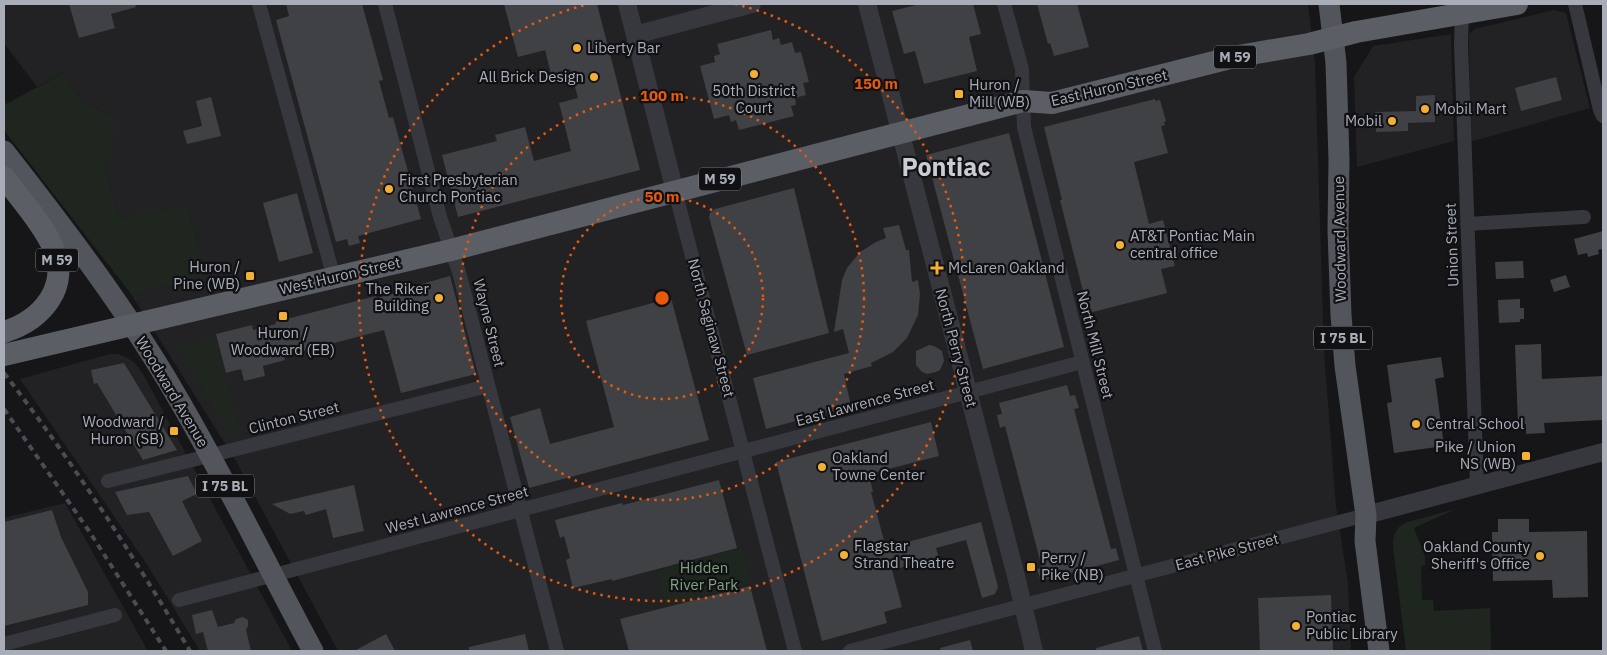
<svg xmlns="http://www.w3.org/2000/svg" width="1607" height="655" viewBox="0 0 1607 655" font-family="'IBM Plex Sans',sans-serif">
  <rect width="100%" height="100%" fill="#161618"/>
  <path fill="#222225" d="M 4,4 L 1308,4 L 1315,64 L 1324,352 L 1336,506 L 1348,583 L 1351,651 L 338,651 L 236,461 L 131,294 L 208,279 L 187,204 L 119,220 L 104,163 L 115,116 L 85,105 L 64,73 L 37,87 L 4,43 Z
    M 1554,10 L 1566,13 L 1590,108 L 1470,142 L 1469,34 L 1475,29 Z
    M 1451,34 L 1454,141 L 1357,167 L 1354,77 L 1373,46 Z
    M 110,354 L 118,354 L 126,357 L 135,363 L 142,372 L 292,651 L 200,651 L 146,563 L 20,379 Z
    M 65,503 L 148,651 L 4,651 L 4,518 Z"/>
  <path fill="#1e261f" d="M 64,73 L 85,105 L 115,116 L 111,161 L 104,163 L 119,219 L 187,204 L 208,279 L 131,294 L 4,130 L 4,101 L 6,104 Z
    M 216,338 L 241,436 L 231,438 L 179,348 Z
    M 1456,509 L 1414,528 L 1425,557 L 1425,565 L 1421,567 L 1422,600 L 1433,600 L 1434,611 L 1490,608 L 1491,651 L 1406,651 L 1393,547 C 1393,535 1395,527 1407,522 Z
    M 743,548 L 752,583 L 665,606 L 656,571 Z"/>
  <path fill="#404145" d="M 69,4 L 135,4 L 136,7 L 111,14 L 115,28 L 79,38 Z
    M 286,4 L 362,4 L 383,80 L 379,81 L 389,118 L 393,117 L 421,219 L 358,236 L 360,243 L 349,246 L 347,239 L 336,242 L 276,20 L 289,16 Z
    M 504,4 L 597,4 L 640,170 L 458,217 L 442,155 L 497,141 L 495,135 L 525,127 L 534,161 L 571,151 L 559,103 L 578,98 L 570,69 L 551,74 L 545,50 L 518,57 Z
    M 920,4 L 973,4 L 981,34 L 969,37 L 977,71 L 924,84 L 915,51 L 904,54 L 892,11 Z
    M 1037,4 L 1077,4 L 1089,47 L 1054,56 L 1050,43 L 1048,44 Z
    M 771,30 L 773,40 L 779,38 L 781,45 L 792,42 L 795,53 L 801,52 L 809,82 L 803,83 L 806,95 L 795,98 L 796,105 L 791,106 L 794,116 L 739,130 L 736,120 L 731,122 L 729,115 L 714,119 L 700,66 L 715,62 L 714,56 L 720,54 L 717,44 Z
    M 1556,77 L 1562,100 L 1521,111 L 1515,88 Z
    M 1435,95 L 1435,122 L 1408,123 L 1408,131 L 1376,132 L 1375,112 L 1416,111 L 1416,96 Z
    M 211,97 L 221,136 L 187,144 L 183,131 L 202,126 L 196,101 Z
    M 1155,99 L 1155,101 L 1160,100 L 1166,121 L 1164,122 L 1165,125 L 1161,126 L 1168,153 L 1134,162 L 1149,224 L 1163,220 L 1175,266 L 1161,269 L 1167,293 L 1085,314 L 1082,299 L 1085,299 L 1060,200 L 1062,200 L 1044,127 Z
    M 1009,133 L 1064,347 L 983,369 L 926,155 Z
    M 794,188 L 829,333 L 747,355 L 709,217 L 710,213 L 715,209 Z
    M 297,193 L 313,253 L 279,262 L 263,203 Z
    M 899,225 L 906,250 L 909,250 L 912,282 L 918,280 L 920,294 L 918,315 L 907,338 L 893,352 L 871,363 L 872,366 L 844,374 L 851,406 L 766,429 L 753,378 L 849,353 L 843,329 L 834,332 L 842,280 L 847,268 L 860,252 L 876,242 L 886,238 L 883,228 Z
    M 1603,231 L 1603,249 L 1598,250 L 1599,254 L 1588,257 L 1587,253 L 1578,255 L 1574,239 Z
    M 1523,261 L 1524,278 L 1496,279 L 1495,262 Z
    M 1566,275 L 1570,287 L 1554,292 L 1550,280 Z
    M 450,276 L 476,374 L 401,393 L 384,330 L 284,356 L 285,360 L 263,366 L 265,376 L 244,381 L 241,369 L 226,373 L 216,334 L 252,325 L 253,330 L 276,324 L 275,322 L 376,296 L 377,298 L 400,292 L 400,290 Z
    M 671,298 L 709,440 L 529,488 L 510,417 L 540,408 L 550,444 L 614,427 L 586,321 Z
    M 1520,299 L 1520,308 L 1524,308 L 1524,319 L 1520,319 L 1520,322 L 1499,323 L 1498,300 Z
    M 1541,344 L 1542,379 L 1603,376 L 1603,420 L 1544,423 L 1545,433 L 1526,434 L 1526,424 L 1518,424 L 1515,345 Z
    M 929,345 L 934,346 L 942,351 L 944,361 L 940,370 L 936,372 L 927,374 L 922,372 L 916,365 L 916,351 Z
    M 1441,357 L 1444,377 L 1435,379 L 1444,446 L 1394,453 L 1387,403 L 1392,402 L 1387,365 Z
    M 124,363 L 177,450 L 143,460 L 97,383 L 94,384 L 91,370 Z
    M 1067,385 L 1070,396 L 1075,395 L 1079,408 L 1074,409 L 1111,549 L 1116,548 L 1119,560 L 1041,581 L 1037,569 L 1042,568 L 1005,426 L 1000,428 L 997,415 L 1002,414 L 999,403 Z
    M 931,422 L 939,456 L 869,474 L 873,492 L 871,492 L 886,548 L 981,522 L 998,587 L 995,594 L 982,598 L 966,540 L 936,548 L 939,558 L 892,570 L 902,607 L 884,612 L 887,623 L 822,641 L 776,462 Z
    M 188,476 L 197,494 L 182,501 L 202,541 L 173,556 L 149,512 L 127,515 L 115,492 Z
    M 719,480 L 737,548 L 612,581 L 612,579 L 573,588 L 566,560 L 570,558 L 564,536 L 560,538 L 555,520 L 622,503 L 623,505 Z
    M 354,485 L 364,531 L 333,538 L 326,509 L 306,515 L 304,511 L 290,514 L 272,504 Z
    M 52,510 L 61,537 L 88,592 L 88,605 L 4,626 L 4,522 Z
    M 1498,519 L 1529,519 L 1529,532 L 1587,531 L 1588,597 L 1553,598 L 1552,580 L 1493,581 L 1492,532 L 1498,532 Z
    M 750,586 L 767,651 L 629,651 L 620,619 Z
    M 1331,595 L 1333,651 L 1260,651 L 1258,598 Z
    M 212,610 L 218,627 L 234,623 L 236,619 L 243,617 L 248,620 L 248,626 L 246,630 L 251,651 L 208,651 L 203,632 L 196,634 L 192,615 Z
    M 386,634 L 395,651 L 354,651 Z
    M 525,634 L 529,651 L 469,651 L 469,647 Z
    M 1139,636 L 1143,651 L 1097,651 L 1096,648 Z
    M 970,640 L 973,651 L 941,651 L 940,648 Z"/>
  <g fill="none" stroke-linecap="round" stroke-linejoin="round">
    <path stroke="#37383d" stroke-width="14" d="M 259,4 L 334,278
      M 385,4 L 440,217 L 459,272 L 557,651
      M 1004,4 L 1022,69 L 1024,127 L 1155,651
      M 1575,4 L 1600,110 L 1603,116
      M 1462,7 L 1461,45 L 1477,486
      M 675,191 L 795,651
      M 1467,224 L 1584,217
      M 108,481 L 488,386
      M 179,600 L 1082,362
      M 4,644 L 115,615
      M 850,651 L 1366,515"/>
    <path stroke="#37383d" stroke-width="18" d="M 627,4 L 675,191
      M 867,4 L 1015,572 L 1034,651
      M 635,35 L 752,4
      M 1366,515 L 1603,452"/>
    <path stroke="#53555c" stroke-width="21" d="M 1329,4 L 1336,63 L 1339,160 L 1338,230 L 1341,315 L 1345,366 L 1366,515 L 1365,541 L 1379,651
      M 4,151 C 65,229 126,309 176,395 C 225,478 267,566 313,651"/>
    <path stroke="#5b5e65" stroke-width="22" d="M 4,177 C 20,199 40,220 52,245 C 72,286 42,320 4,332
      M 4,355 L 451,250 L 1023,101 L 1052,103 L 1238,56 L 1309,44 L 1356,32 L 1517,4"/>
    <path stroke="#4a4c52" stroke-width="4" stroke-dasharray="6 5" stroke-linecap="butt" d="M 4,373 C 72,461 133,555 190,651
      M 4,409 L 89,531 L 166,651"/>
  </g>
  <g fill="none" stroke="#e8590c" stroke-width="2.5" stroke-dasharray="2.5 5">
    <circle cx="662" cy="298" r="101"/>
    <circle cx="662" cy="298" r="202"/>
    <path d="M735 4A303 303 0 1 1 589 4"/>
  </g>
  <g fill="#f2b134" stroke="#111113" stroke-width="2">
    <circle cx="577" cy="48" r="5"/>
    <circle cx="754" cy="74" r="5"/>
    <circle cx="594" cy="77" r="5"/>
    <rect x="954" y="89" width="10" height="10" rx="2.5"/>
    <circle cx="1425" cy="109" r="5"/>
    <circle cx="1392" cy="121" r="5"/>
    <circle cx="389" cy="189" r="5"/>
    <circle cx="1120" cy="245" r="5"/>
    <path d="M934.5 260.5h5v5h5v5h-5v5h-5v-5h-5v-5h5z"/>
    <rect x="245" y="271" width="10" height="10" rx="2.5"/>
    <circle cx="439" cy="298" r="5"/>
    <rect x="278" y="311" width="10" height="10" rx="2.5"/>
    <circle cx="1416" cy="424" r="5"/>
    <rect x="169" y="426" width="10" height="10" rx="2.5"/>
    <rect x="1521" y="451" width="10" height="10" rx="2.5"/>
    <circle cx="822" cy="467" r="5"/>
    <circle cx="844" cy="555" r="5"/>
    <circle cx="1540" cy="556" r="5"/>
    <rect x="1026" y="562" width="10" height="10" rx="2.5"/>
    <circle cx="1296" cy="626" r="5"/>
  </g>
  <g text-anchor="middle" stroke-width="4.5" stroke-linejoin="round" paint-order="stroke">
    <g fill="#111113" stroke="#7b7e86" stroke-width="1">
      <rect x="1214" y="45.5" width="42" height="23" rx="4"/>
      <rect x="699" y="167.5" width="42" height="23" rx="4"/>
      <rect x="36" y="248.5" width="42" height="23" rx="4"/>
      <rect x="1314" y="326.5" width="58" height="23" rx="4"/>
      <rect x="196" y="474.5" width="58" height="23" rx="4"/>
    </g>
    <g font-size="14" font-weight="bold" fill="#a8adb8">
      <text x="1235" y="62">M 59</text>
      <text x="720" y="184">M 59</text>
      <text x="57" y="265">M 59</text>
      <text x="1343" y="343">I 75 BL</text>
      <text x="225" y="491">I 75 BL</text>
    </g>
    <g font-size="15" fill="#a8adb8" stroke="#111113" text-anchor="start">
      <text x="587" y="53">Liberty Bar</text>
      <text x="584" y="82" text-anchor="end">All Brick Design</text>
      <text x="969" y="90">Huron /<tspan x="969" dy="17">Mill (WB)</tspan></text>
      <text x="754" y="96" text-anchor="middle">50th District<tspan x="754" dy="17">Court</tspan></text>
      <text x="1435" y="114">Mobil Mart</text>
      <text x="1382" y="126" text-anchor="end">Mobil</text>
      <text x="399" y="185">First Presbyterian<tspan x="399" dy="17">Church Pontiac</tspan></text>
      <text x="1130" y="241">AT&amp;T Pontiac Main<tspan x="1130" dy="17">central office</tspan></text>
      <text x="240" y="272" text-anchor="end">Huron /<tspan x="240" dy="17">Pine (WB)</tspan></text>
      <text x="948" y="273">McLaren Oakland</text>
      <text x="429" y="294" text-anchor="end">The Riker<tspan x="429" dy="17">Building</tspan></text>
      <text x="283" y="338" text-anchor="middle">Huron /<tspan x="283" dy="17">Woodward (EB)</tspan></text>
      <text x="164" y="427" text-anchor="end">Woodward /<tspan x="164" dy="17">Huron (SB)</tspan></text>
      <text x="1426" y="429">Central School</text>
      <text x="1516" y="452" text-anchor="end">Pike / Union<tspan x="1516" dy="17">NS (WB)</tspan></text>
      <text x="832" y="463">Oakland<tspan x="832" dy="17">Towne Center</tspan></text>
      <text x="854" y="551">Flagstar<tspan x="854" dy="17">Strand Theatre</tspan></text>
      <text x="1530" y="552" text-anchor="end">Oakland County<tspan x="1530" dy="17">Sheriff's Office</tspan></text>
      <text x="1041" y="563">Perry /<tspan x="1041" dy="17">Pike (NB)</tspan></text>
      <text x="1306" y="622">Pontiac<tspan x="1306" dy="17">Public Library</tspan></text>
    </g>
    <g font-size="15" fill="#a8adb8" stroke="#111113">
      <text transform="translate(1109 88) rotate(-13)" y="5">East Huron Street</text>
      <text transform="translate(1340 239) rotate(-91)" y="5">Woodward Avenue</text>
      <text transform="translate(1452 245) rotate(-92)" y="5">Union Street</text>
      <text transform="translate(340 276) rotate(-13)" y="5">West Huron Street</text>
      <text transform="translate(489 323) rotate(76)" y="5">Wayne Street</text>
      <text transform="translate(711 328) rotate(75)" y="5">North Saginaw Street</text>
      <text transform="translate(1095 345) rotate(76)" y="5">North Mill Street</text>
      <text transform="translate(956 348) rotate(75)" y="5">North Perry Street</text>
      <text transform="translate(172 392) rotate(59)" y="5">Woodward Avenue</text>
      <text transform="translate(865 403) rotate(-15)" y="5">East Lawrence Street</text>
      <text transform="translate(294 418) rotate(-14)" y="5">Clinton Street</text>
      <text transform="translate(457 510) rotate(-15)" y="5">West Lawrence Street</text>
      <text transform="translate(1227 552) rotate(-15)" y="5">East Pike Street</text>
    </g>
    <g font-size="15" fill="#7fa381" stroke="#111113">
      <text x="704" y="573">Hidden<tspan x="704" dy="17">River Park</tspan></text>
    </g>
    <g font-size="25" font-weight="bold" fill="#c9ccd4" stroke="#111113">
      <text x="946" y="176">Pontiac</text>
    </g>
  </g>
  <circle cx="662" cy="298" r="8" fill="#e8590c" stroke="#111113" stroke-width="2.5"/>
  <g font-size="15" text-anchor="middle" font-weight="bold" fill="#e8590c" stroke="#111113" stroke-width="4.5" stroke-linejoin="round" paint-order="stroke">
    <text x="876" y="89">150 m</text>
    <text x="662" y="101">100 m</text>
    <text x="662" y="202">50 m</text>
  </g>
  <rect width="1607" height="655" fill="none" stroke="#a8adb8" stroke-width="10"/>
</svg>
